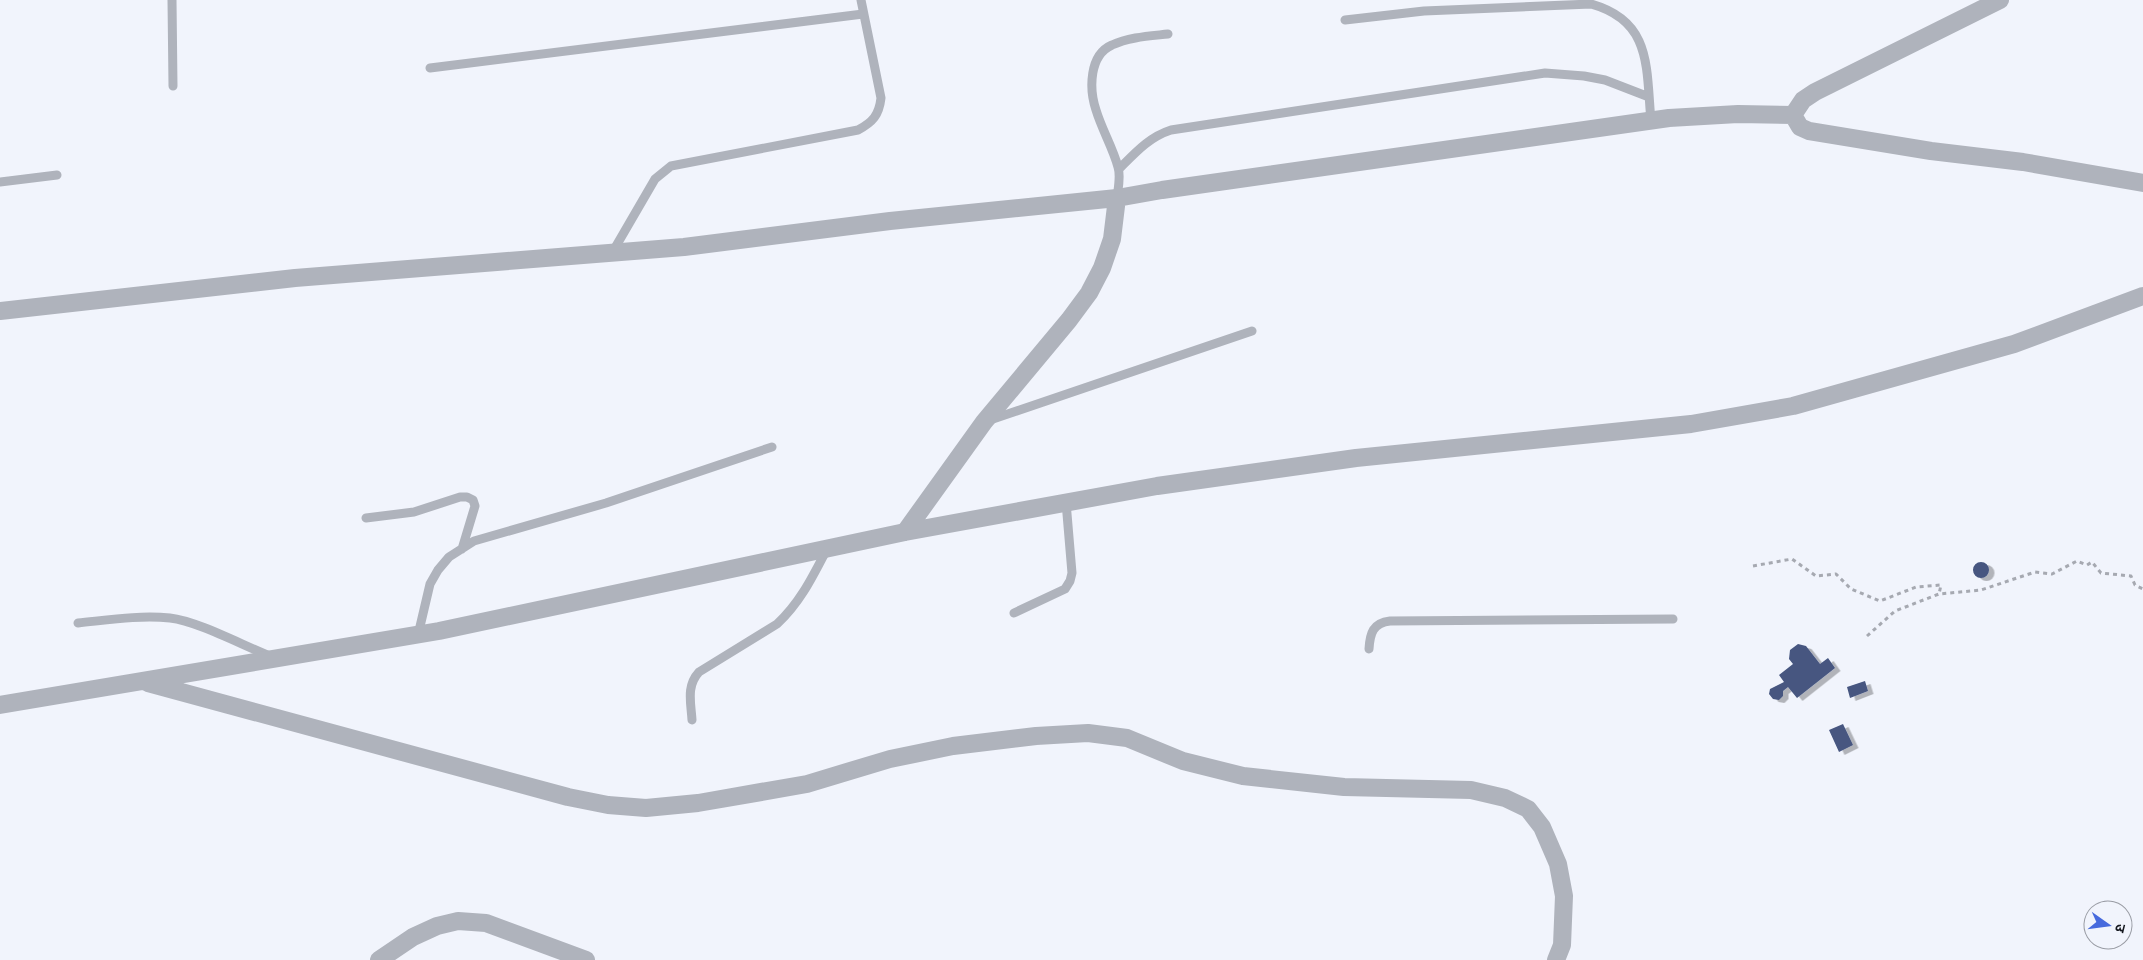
<svg xmlns="http://www.w3.org/2000/svg" width="2143" height="960" viewBox="0 0 2143 960" font-family="'IBM Plex Sans','Noto Sans Devanagari',sans-serif">
  <defs>
    <filter id="shadow"><feDropShadow dx="5.5" dy="3" stdDeviation="0" flood-color="#0004"/></filter>
  </defs>
  <rect width="100%" height="100%" fill="#f1f4fc"/>
  <path fill="#465680" filter="url(#shadow)" d="M1973 570a8 8 0 1 1 16 0a8 8 0 1 1-16 0Z
    M 1798,644 L 1806,646 L 1820,664 L 1828,658 L 1835,668 L 1797,698 L 1788,687 L 1783,691 L 1783,696 L 1779,700 L 1773,699 L 1769,694 L 1770,689 L 1784,682 L 1779,675 L 1793,664 L 1789,659 L 1790,650 Z
    M 1865,681 L 1868,691 L 1850,698 L 1847,687 Z
    M 1843,724 L 1853,745 L 1839,752 L 1829,730 Z"/>
  <g fill="none" stroke-linecap="round" stroke-linejoin="round">
    <path stroke="#a6a9b1" stroke-width="3" stroke-dasharray="4 4" stroke-linecap="butt" d="M 1753,566 L 1792,559 L 1816,576 L 1836,574 L 1851,589 L 1880,601 L 1916,587 L 1941,585 L 1939,594
      M 1867,636 L 1895,611 L 1939,594 L 1981,590 L 2035,572 L 2052,574 L 2077,561 L 2087,565 L 2092,562 L 2101,573 L 2131,576 L 2135,585 L 2143,589"/>
    <path stroke="#afb3bc" stroke-width="9" d="M 172,0 L 173,86
      M 1345,20 L 1424,11 L 1591,4 C 1652,21 1646,67 1651,121
      M 430,68 L 863,14
      M 1119,169 C 1135,153 1149,137 1171,130 L 1545,73 L 1584,76 L 1605,80 L 1649,97
      M 0,182 L 57,175
      M 1117,198 C 1118,189 1121,176 1118,167 C 1113,148 1102,130 1096,110 C 1089,89 1089,55 1112,45 C 1129,37 1150,36 1168,34
      M 612,253 L 655,179 L 671,166 L 858,130 C 873,122 879,115 881,98 L 861,0
      M 990,420 L 1252,331
      M 366,518 L 414,512 L 460,497 L 467,497 L 473,500 L 475,506 L 462,549
      M 1014,613 L 1065,589 L 1070,581 L 1072,573 L 1066,502
      M 78,623 C 108,620 139,615 170,618 C 197,621 242,645 270,656
      M 418,635 L 430,584 L 438,570 L 449,557 L 474,541 L 606,503 L 772,447
      M 1369,649 C 1370,633 1373,623 1390,621 L 1673,619
      M 692,720 C 691,703 686,686 699,672 L 777,624 C 800,603 813,576 827,549"/>
    <path stroke="#afb3bc" stroke-width="18" d="M 1793,115 L 1800,127 L 1809,131 L 1931,151 L 2023,162 L 2143,183
      M 1793,115 L 1803,100 L 1815,92 L 2000,0
      M 0,311 L 295,278 L 684,247 L 890,221 L 1117,198
      M 905,532 L 984,422 L 1069,320 L 1089,293 L 1102,268 L 1112,239 L 1117,198 L 1162,190 L 1669,118 L 1738,114 L 1793,115
      M 148,683 L 568,797 L 608,805 L 646,808 L 698,803 L 807,784 L 890,759 L 953,746 L 1036,736 L 1088,733 L 1127,738 L 1183,761 L 1243,776 L 1344,787 L 1471,790 L 1505,798 L 1528,809 L 1542,827 L 1558,864 L 1564,896 L 1562,945 L 1556,960
      M 0,705 L 439,631 L 905,532 L 1157,486 L 1356,458 L 1691,424 L 1793,406 L 2014,344 L 2143,296
      M 379,960 L 413,937 L 437,926 L 458,921 L 486,923 L 586,960"/>
  </g>
  <g transform="translate(2108 925) rotate(104)"><circle r="24" fill="#f1f4fc" stroke="#999ca4"/>
  <path d="M0-4L9 19L0 12L-9 19Z" fill="#476add"/>
  <text y="-8" font-size="14" font-weight="bold" text-anchor="middle" fill="#15181f">उ</text>
  </g>
</svg>
